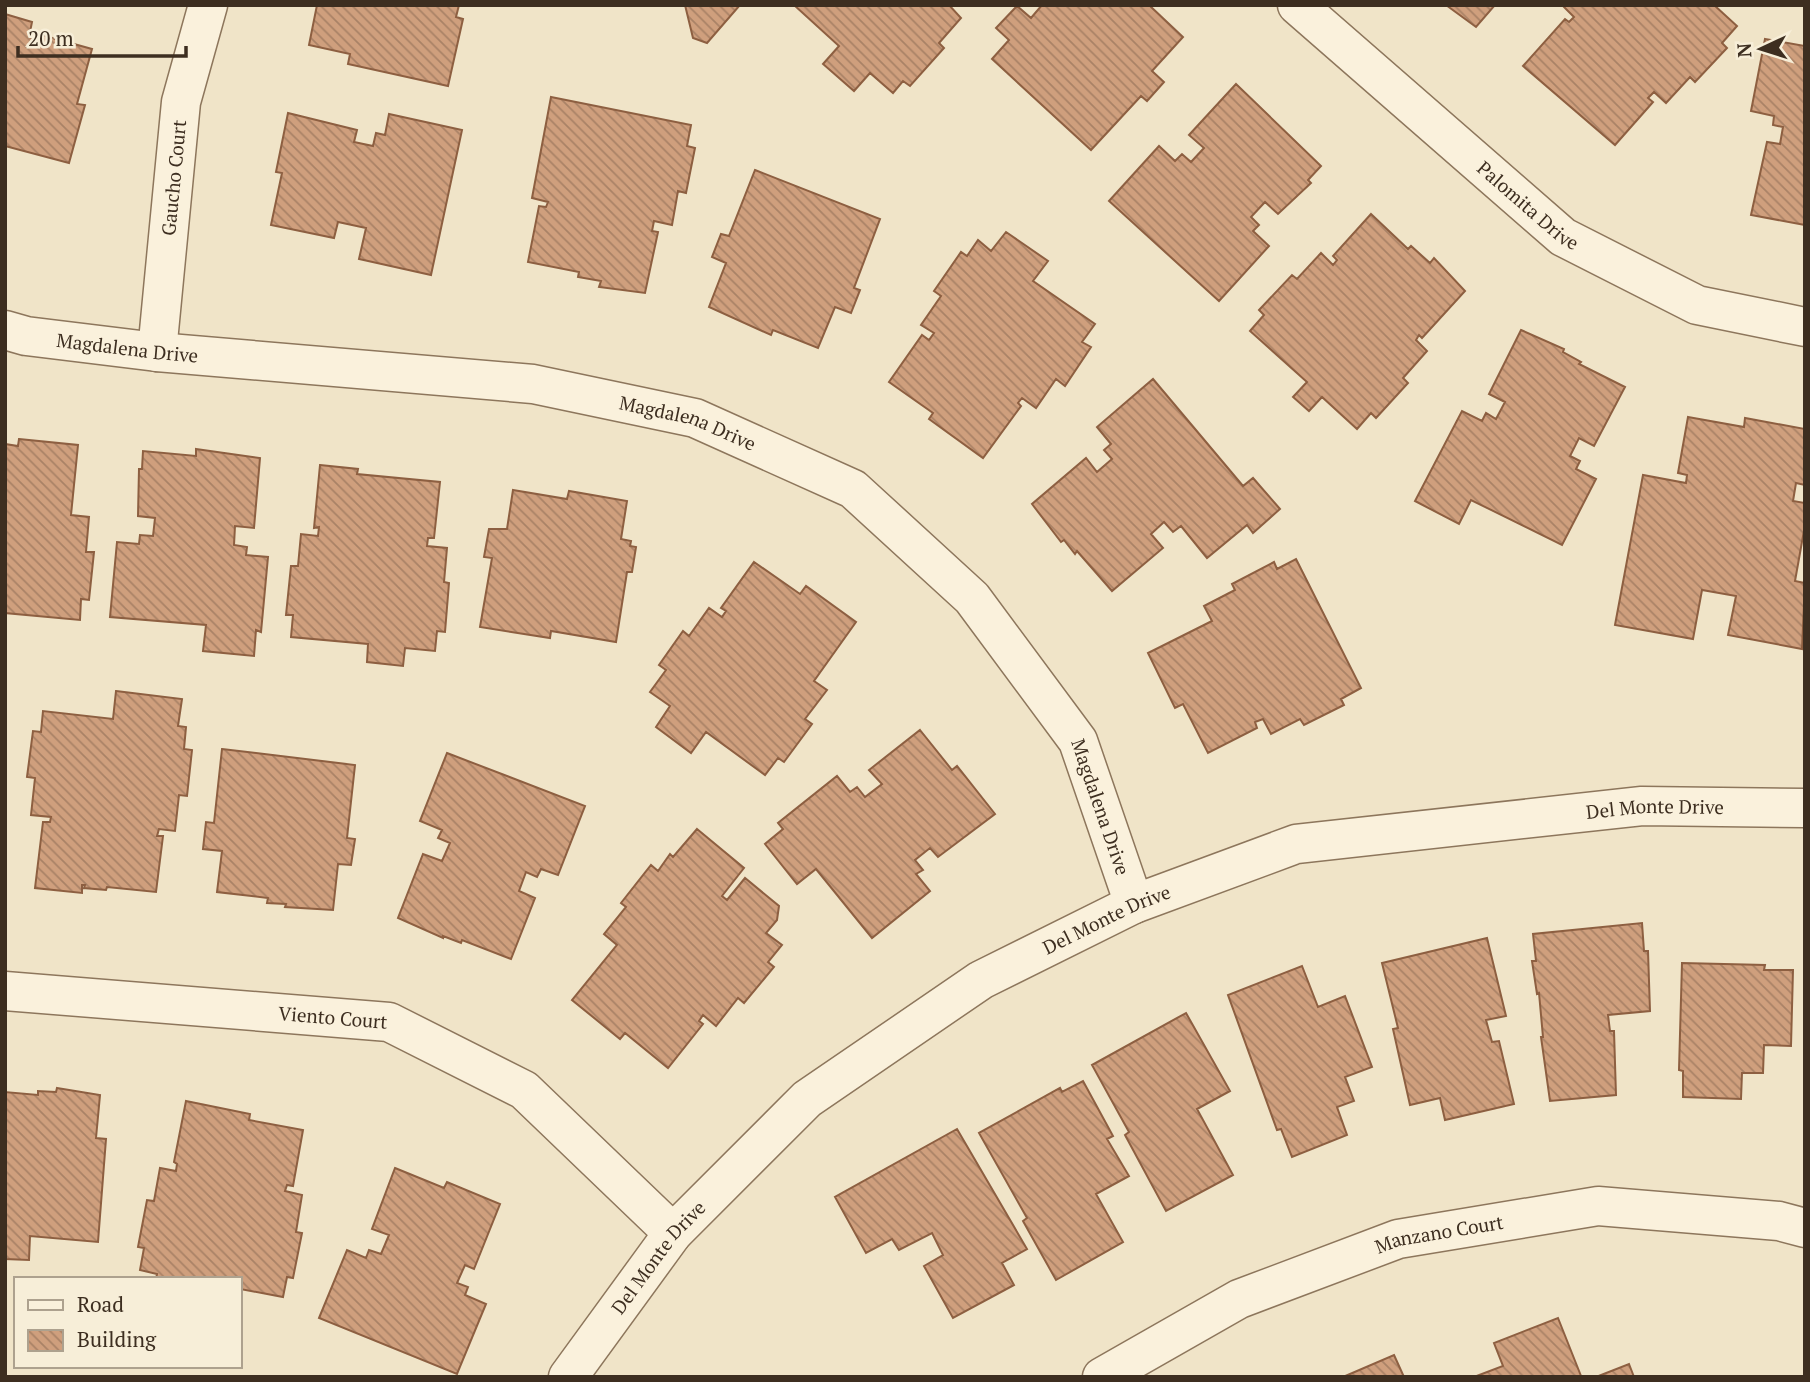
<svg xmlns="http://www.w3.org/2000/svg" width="1810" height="1382" viewBox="0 0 1810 1382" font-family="'PT Serif',serif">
  <defs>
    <pattern id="building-back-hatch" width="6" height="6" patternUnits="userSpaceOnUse" patternTransform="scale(1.75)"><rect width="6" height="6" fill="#cf9f7d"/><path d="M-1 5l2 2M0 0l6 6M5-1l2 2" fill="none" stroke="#a98266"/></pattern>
  </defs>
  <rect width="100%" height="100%" fill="#f0e4c8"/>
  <path fill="url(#building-back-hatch)" stroke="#8d5f41" stroke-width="2" d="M 317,5 L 459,5 L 456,17 L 463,19 L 448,86 L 348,64 L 350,54 L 309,45 Z
    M 685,5 L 740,5 L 707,43 L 693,38 Z
    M 794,5 L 949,5 L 961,18 L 939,43 L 944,48 L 910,86 L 903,81 L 893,93 L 870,73 L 854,91 L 823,64 L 839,46 Z
    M 1042,5 L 1149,5 L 1183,37 L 1152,71 L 1164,82 L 1147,101 L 1141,96 L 1091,150 L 992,59 L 1009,40 L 996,28 L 1017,6 L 1031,18 Z
    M 1446,5 L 1495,5 L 1476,27 Z
    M 1714,5 L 1737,26 L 1722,43 L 1727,48 L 1695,82 L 1690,77 L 1666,103 L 1654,92 L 1648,98 L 1653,102 L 1615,145 L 1523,66 L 1565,19 L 1569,22 L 1574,17 L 1562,5 Z
    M 5,14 L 32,22 L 29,37 L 36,39 L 38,34 L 92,49 L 77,104 L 85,105 L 69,163 L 5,146 Z
    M 1765,39 L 1805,46 L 1805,225 L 1751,215 L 1767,142 L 1780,144 L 1783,127 L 1773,125 L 1774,116 L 1751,111 Z
    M 1236,84 L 1321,166 L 1308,180 L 1311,183 L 1278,214 L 1265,202 L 1251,217 L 1259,225 L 1253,231 L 1269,246 L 1219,301 L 1109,201 L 1159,146 L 1175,161 L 1182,154 L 1191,162 L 1204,148 L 1189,135 Z
    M 551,97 L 691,125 L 687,146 L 695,148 L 686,193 L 678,191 L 672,225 L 654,221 L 652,231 L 658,232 L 645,293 L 599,287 L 601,281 L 578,277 L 579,272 L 528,262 L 539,206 L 546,207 L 548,202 L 532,198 Z
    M 288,113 L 357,130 L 354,142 L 373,146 L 376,133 L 385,135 L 389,114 L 462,130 L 431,275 L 359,259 L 366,228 L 338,222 L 334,238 L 271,225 L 282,173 L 276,172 Z
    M 755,170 L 880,219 L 854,288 L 860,290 L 851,313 L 835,307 L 818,348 L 773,330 L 771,335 L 709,307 L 726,263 L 712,257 L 721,234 L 729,236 Z
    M 1371,214 L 1408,249 L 1411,246 L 1430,263 L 1434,258 L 1465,291 L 1422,338 L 1419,335 L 1416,340 L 1427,351 L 1403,378 L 1408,383 L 1376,418 L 1371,413 L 1357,429 L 1322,397 L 1309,411 L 1293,397 L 1307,382 L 1250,331 L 1264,315 L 1259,310 L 1292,275 L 1297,279 L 1321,253 L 1333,265 L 1337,260 L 1333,256 Z
    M 1006,232 L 1048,261 L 1033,281 L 1095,324 L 1082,342 L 1091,347 L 1065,386 L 1056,379 L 1036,408 L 1022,398 L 1018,403 L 1021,406 L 983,458 L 929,419 L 933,413 L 889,382 L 922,335 L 929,340 L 934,333 L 921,325 L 941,296 L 934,291 L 961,252 L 967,256 L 978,240 L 991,251 Z
    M 1521,330 L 1564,349 L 1563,352 L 1581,362 L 1579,364 L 1625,387 L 1594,446 L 1579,438 L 1570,456 L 1580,461 L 1576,469 L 1596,479 L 1562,545 L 1471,500 L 1459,524 L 1415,501 L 1462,411 L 1482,421 L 1486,413 L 1496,419 L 1505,402 L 1489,394 Z
    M 1153,379 L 1243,486 L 1253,478 L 1280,509 L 1253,533 L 1247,525 L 1207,558 L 1181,526 L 1173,532 L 1164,522 L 1151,534 L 1163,548 L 1112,591 L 1077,551 L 1075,554 L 1064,540 L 1061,542 L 1032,504 L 1086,458 L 1097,472 L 1112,459 L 1104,450 L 1111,444 L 1097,427 Z
    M 1688,417 L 1744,427 L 1745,418 L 1805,429 L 1805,485 L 1796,483 L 1793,501 L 1805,503 L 1805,525 L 1795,581 L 1805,583 L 1802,649 L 1728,635 L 1736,596 L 1702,590 L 1693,639 L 1615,625 L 1643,475 L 1686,483 L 1687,475 L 1678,473 Z
    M 19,439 L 78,445 L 71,515 L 89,517 L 86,552 L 94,552 L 89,600 L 81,599 L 80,620 L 5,613 L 5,444 L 18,446 Z
    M 196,449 L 260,458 L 254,528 L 235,526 L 234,545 L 247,547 L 246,555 L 268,557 L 261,632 L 256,630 L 254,656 L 203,651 L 206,625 L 110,617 L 117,542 L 139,544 L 140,535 L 153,536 L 155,518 L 138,516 L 139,469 L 142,469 L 143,451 L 196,456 Z
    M 320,465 L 358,469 L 357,474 L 440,482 L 434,538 L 428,538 L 427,546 L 447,548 L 444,582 L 449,583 L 445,632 L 437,631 L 435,651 L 405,648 L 403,666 L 367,662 L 368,644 L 291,637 L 293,615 L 286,615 L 291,566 L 298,566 L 301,534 L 318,536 L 319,527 L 314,528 Z
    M 513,490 L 567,499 L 569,491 L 627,501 L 621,539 L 631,541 L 630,546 L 636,547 L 632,572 L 627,572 L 616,642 L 551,631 L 550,638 L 480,627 L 492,558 L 484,557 L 489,529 L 507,529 Z
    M 1296,559 L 1361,688 L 1341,699 L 1344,705 L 1304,725 L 1300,719 L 1271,734 L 1263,719 L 1255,722 L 1257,728 L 1208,753 L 1183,704 L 1175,708 L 1148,653 L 1212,621 L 1204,606 L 1235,590 L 1232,584 L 1274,562 L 1277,569 Z
    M 754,562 L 800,594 L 806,586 L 856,622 L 814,681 L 827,690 L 805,719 L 812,724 L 784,762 L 778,758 L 765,775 L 706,732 L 691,753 L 656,727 L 670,706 L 650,692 L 666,670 L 659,665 L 683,631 L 689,636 L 709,608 L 722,617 L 726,611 L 721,608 Z
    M 116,691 L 182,699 L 178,726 L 186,727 L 184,749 L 192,750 L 187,796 L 179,795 L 175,831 L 159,829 L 157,836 L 163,836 L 156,892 L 107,887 L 106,890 L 84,888 L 85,885 L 82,885 L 82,893 L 35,888 L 43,822 L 50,822 L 51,817 L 31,815 L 35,778 L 27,777 L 33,731 L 41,732 L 43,711 L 113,719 Z
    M 920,730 L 952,770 L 957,766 L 995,814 L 938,857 L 930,848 L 915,860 L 923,870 L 916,874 L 930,891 L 872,938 L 816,869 L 797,884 L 765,844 L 783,829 L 778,823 L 837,776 L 850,792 L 857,787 L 865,797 L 882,784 L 869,770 Z
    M 222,749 L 355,765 L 347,838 L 355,839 L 351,865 L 338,864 L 333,910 L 285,907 L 286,904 L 267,903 L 268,898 L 217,892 L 222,851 L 203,849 L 206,822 L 214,823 Z
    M 447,753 L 585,806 L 558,875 L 541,869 L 537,877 L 526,872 L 519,891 L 535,898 L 511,959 L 462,940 L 461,943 L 443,936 L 443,938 L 398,918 L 423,854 L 442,861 L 450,843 L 438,838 L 442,830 L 420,821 Z
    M 697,829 L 744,868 L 722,896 L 727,900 L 745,878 L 779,906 L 777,920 L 766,933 L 782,945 L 768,962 L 774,967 L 744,1003 L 738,998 L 716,1026 L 703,1015 L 699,1021 L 703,1024 L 668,1068 L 625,1033 L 620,1039 L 572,1000 L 617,945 L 604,934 L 626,907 L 621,903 L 651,865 L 658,871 L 670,854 L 673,857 Z
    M 1642,923 L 1644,951 L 1648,951 L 1650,1011 L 1608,1015 L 1610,1031 L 1614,1031 L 1616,1095 L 1550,1101 L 1541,1037 L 1543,1037 L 1539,993 L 1537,994 L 1532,961 L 1536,961 L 1533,934 Z
    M 1487,938 L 1506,1016 L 1486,1020 L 1492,1042 L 1499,1041 L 1514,1104 L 1445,1120 L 1440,1098 L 1410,1105 L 1393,1029 L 1398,1028 L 1382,963 Z
    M 1682,963 L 1765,965 L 1764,970 L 1793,970 L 1791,1046 L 1764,1045 L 1763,1073 L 1742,1073 L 1741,1099 L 1683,1097 L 1683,1071 L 1679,1070 Z
    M 1302,966 L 1318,1007 L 1345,996 L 1372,1067 L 1345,1077 L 1354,1101 L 1337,1107 L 1347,1135 L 1292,1157 L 1281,1129 L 1277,1130 L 1228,995 Z
    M 1186,1013 L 1230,1091 L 1197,1109 L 1233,1175 L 1166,1211 L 1125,1135 L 1129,1132 L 1092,1065 Z
    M 1083,1081 L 1113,1136 L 1107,1139 L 1129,1176 L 1096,1194 L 1123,1242 L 1056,1280 L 1023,1221 L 1027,1218 L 979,1133 L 1060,1088 L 1062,1092 Z
    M 57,1088 L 100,1095 L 96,1138 L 106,1139 L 98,1242 L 30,1236 L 29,1260 L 5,1259 L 5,1092 L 38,1095 L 38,1091 L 56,1092 Z
    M 186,1101 L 250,1114 L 249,1120 L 303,1130 L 293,1186 L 287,1185 L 285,1191 L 302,1195 L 296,1232 L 302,1233 L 293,1278 L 287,1277 L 283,1297 L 240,1289 L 240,1279 L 156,1279 L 157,1274 L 140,1270 L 144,1248 L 138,1247 L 147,1200 L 154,1201 L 160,1168 L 176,1171 L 177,1164 L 174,1162 Z
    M 957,1129 L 1027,1249 L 1002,1263 L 1014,1285 L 953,1318 L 924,1266 L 943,1255 L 932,1233 L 899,1250 L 892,1239 L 866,1253 L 835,1197 Z
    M 395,1168 L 444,1188 L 447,1182 L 500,1204 L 474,1269 L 465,1265 L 457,1283 L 468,1287 L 465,1295 L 486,1304 L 457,1374 L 319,1318 L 347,1250 L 366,1258 L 369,1250 L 381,1254 L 389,1235 L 372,1229 Z
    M 1558,1318 L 1581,1376 L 1474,1377 L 1503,1366 L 1494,1343 Z
    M 1394,1355 L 1404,1377 L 1343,1377 Z
    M 1629,1364 L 1634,1377 L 1596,1377 Z"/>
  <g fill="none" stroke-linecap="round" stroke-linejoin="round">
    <g stroke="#8d765c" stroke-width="41">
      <g id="street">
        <path id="s1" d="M 1297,5 L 1563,237 L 1697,305 L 1805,327"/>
        <path id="s2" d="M 5,330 L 26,336 L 157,352 L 533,384 L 695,418 L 853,489 L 972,598 L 1078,741 L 1134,904"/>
        <path id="s3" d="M 157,352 L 181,102 L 208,5"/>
        <path id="s4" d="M 5,991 L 389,1022 L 524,1090 L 673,1233"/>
        <path id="s5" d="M 568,1377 L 673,1233 L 807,1099 L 981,980 L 1134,904 L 1296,844 L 1642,806 L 1805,808"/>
        <path id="s6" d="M 1102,1377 L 1239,1299 L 1398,1239 L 1598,1206 L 1779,1221 L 1805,1228"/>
      </g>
    </g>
    <use href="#street" stroke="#faf1dc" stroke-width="38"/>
  </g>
  <g text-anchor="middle" stroke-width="6" stroke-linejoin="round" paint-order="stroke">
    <g font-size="19" fill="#3d2e20" stroke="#f7eed8">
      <text dy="7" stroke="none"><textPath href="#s3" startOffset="175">Gaucho Court</textPath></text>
      <text dy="7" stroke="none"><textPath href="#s1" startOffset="306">Palomita Drive</textPath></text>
      <text dy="7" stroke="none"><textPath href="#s2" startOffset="124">Magdalena Drive</textPath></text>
      <text dy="7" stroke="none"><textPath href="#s2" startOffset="691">Magdalena Drive</textPath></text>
      <text dy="7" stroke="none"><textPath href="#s2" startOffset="1279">Magdalena Drive</textPath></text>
      <text dy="7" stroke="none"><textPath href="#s5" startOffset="1283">Del Monte Drive</textPath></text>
      <text dy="7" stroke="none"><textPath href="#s5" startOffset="718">Del Monte Drive</textPath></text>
      <text dy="7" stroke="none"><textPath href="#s4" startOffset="329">Viento Court</textPath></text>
      <text dy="7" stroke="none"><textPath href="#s6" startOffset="369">Manzano Court</textPath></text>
      <text dy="7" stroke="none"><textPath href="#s5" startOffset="150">Del Monte Drive</textPath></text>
    </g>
  </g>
  <rect width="1810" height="1382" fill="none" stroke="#3d2e20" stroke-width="14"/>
  <rect x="14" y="1277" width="228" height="91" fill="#f7eed8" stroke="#ada18e" stroke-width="2"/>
  <rect x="28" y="1300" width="35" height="10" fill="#faf1dc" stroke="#ada18e" stroke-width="2"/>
  <text x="77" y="1312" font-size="21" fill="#3d2e20">Road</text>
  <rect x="28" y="1330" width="35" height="21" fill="url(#building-back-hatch)" stroke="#ada18e" stroke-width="2"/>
  <text x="77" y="1347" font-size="21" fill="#3d2e20">Building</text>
  <g transform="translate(1761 49) rotate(266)" stroke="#f7eed8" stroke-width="5" paint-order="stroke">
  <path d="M0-5L12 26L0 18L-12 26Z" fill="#3d2e20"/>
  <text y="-10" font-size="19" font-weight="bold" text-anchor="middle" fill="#3d2e20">N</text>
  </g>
  <path d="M18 46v10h168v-10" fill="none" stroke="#3d2e20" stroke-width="3.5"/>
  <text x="28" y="46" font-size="21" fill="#3d2e20" stroke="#f7eed8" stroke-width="5" paint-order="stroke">20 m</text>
</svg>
